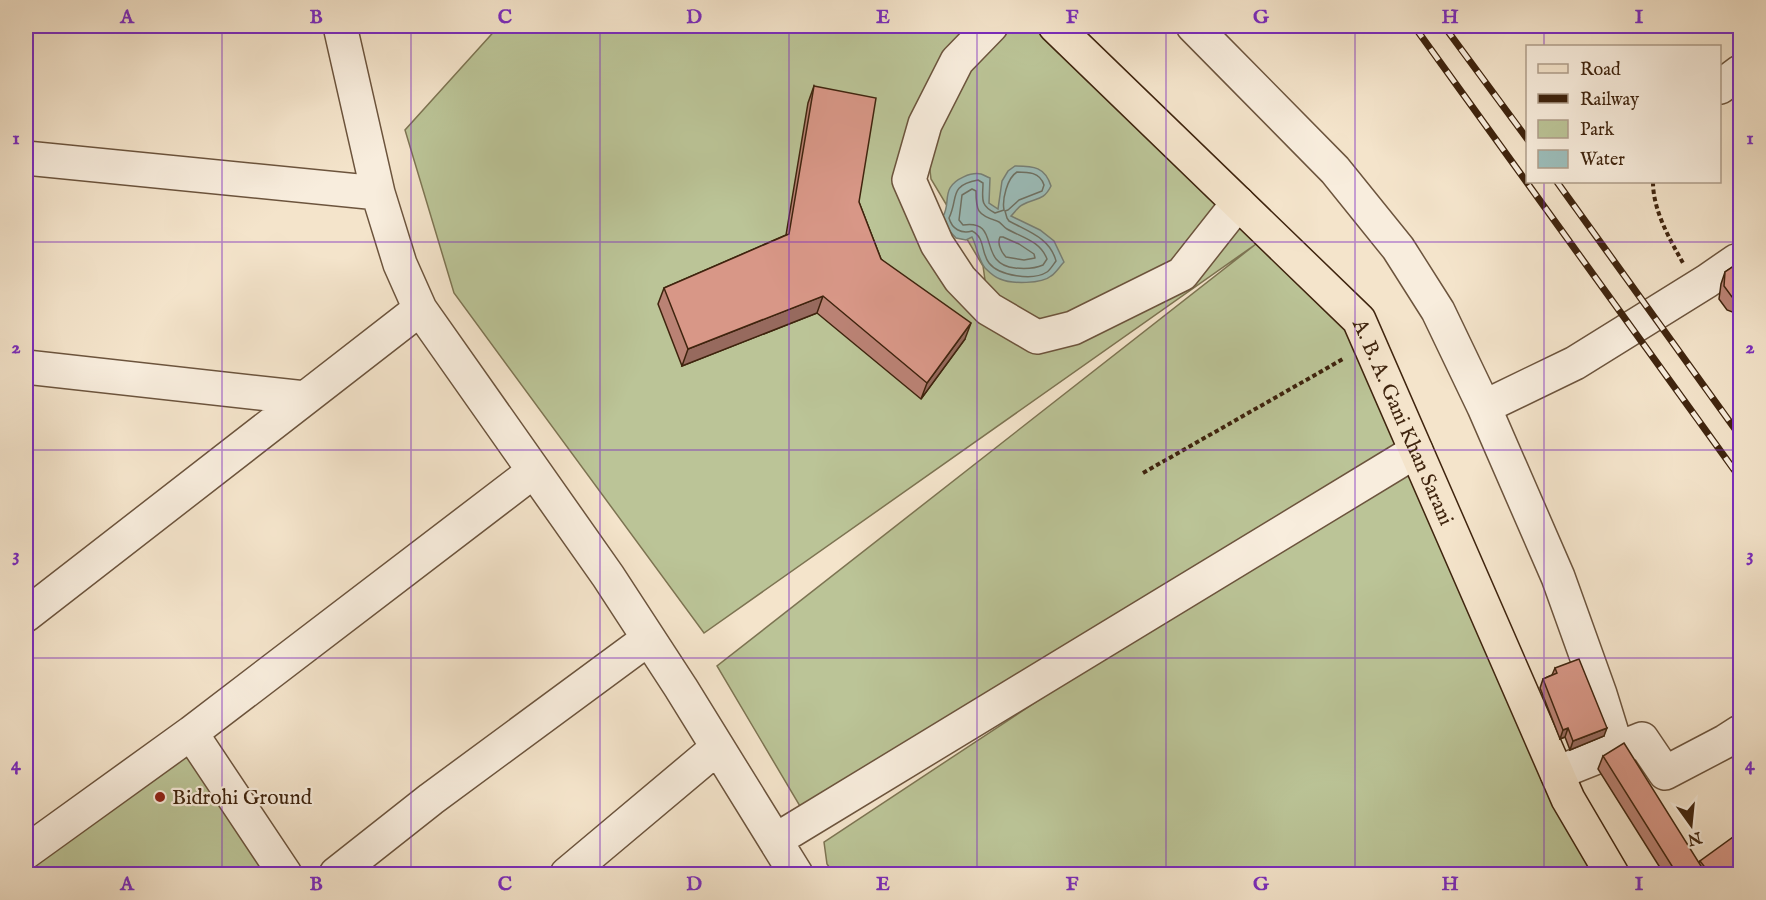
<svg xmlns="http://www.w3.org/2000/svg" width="1766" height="900" viewBox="0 0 1766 900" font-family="'IM FELL English',serif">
  <rect width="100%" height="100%" fill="#f4e4cb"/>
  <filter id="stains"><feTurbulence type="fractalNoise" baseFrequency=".00333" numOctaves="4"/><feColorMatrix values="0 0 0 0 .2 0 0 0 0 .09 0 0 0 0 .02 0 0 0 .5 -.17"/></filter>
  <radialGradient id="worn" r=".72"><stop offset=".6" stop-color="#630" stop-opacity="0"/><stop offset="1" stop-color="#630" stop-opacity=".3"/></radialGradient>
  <path fill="#bbc497" stroke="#7d7452" stroke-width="1.5" fill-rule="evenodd" d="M 499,26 L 1055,26 L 1359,320 L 1532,696 L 1610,843 L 1630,874 L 834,874 L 827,864 L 824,842 L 1387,470 L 807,818 L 717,666 L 1256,244 L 704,633 L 454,293 L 405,130 ZM 925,127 L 931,179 L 983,266 L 989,308 L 909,180 Z
    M 178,734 L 266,874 L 26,874 L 26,861 Z"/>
  <path fill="#9cbebb" stroke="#778076" stroke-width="1.5" d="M 1015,166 C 1034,166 1045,167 1051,186 C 1043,202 1036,197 1022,205 C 1018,207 1015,212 1011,216 L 1040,230 L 1054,241 L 1064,262 C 1060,266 1056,273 1051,276 C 1042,284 1011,284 1000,279 C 994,277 989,272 985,268 C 978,259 977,247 972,237 L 966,240 L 956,238 L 945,226 L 943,216 C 949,207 945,197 950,188 C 955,179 971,172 981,174 C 984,175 987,177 990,178 L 989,203 L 998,209 L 1002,181 L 1008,171 Z"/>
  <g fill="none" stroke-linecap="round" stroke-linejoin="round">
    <path stroke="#6e7164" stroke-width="1.5" d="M 1017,172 C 1028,172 1040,172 1044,185 L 1042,191 L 1019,200 L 1008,210 L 1005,211 L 1007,218 L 1009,221 C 1029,232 1050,238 1056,261 C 1053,265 1050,270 1047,272 C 1033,281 999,276 989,263 C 981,253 985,237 972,231 C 961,234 952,229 949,218 C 959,197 948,186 978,180 L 983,183 C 983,198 979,205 995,213 L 1004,210 C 1002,200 1007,178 1017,172 Z
      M 972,189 L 976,191 C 976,210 977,215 997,221 C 1001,222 1003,227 1007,229 C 1023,238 1040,241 1047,259 L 1043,265 C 1034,269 1025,269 1015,268 C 976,264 1002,219 963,225 L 959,220 L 962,195 Z
      M 1000,237 L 1003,237 L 1019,244 L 1034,254 L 1035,258 L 1024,260 L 1006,257 C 1001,252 997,243 1000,237 Z"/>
    <g stroke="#6c543d" stroke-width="36">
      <path id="minor" d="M 340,26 L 378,193 L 400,264 L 420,309 L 608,576 L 681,688 L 796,874
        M 991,26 L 957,61 L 925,124 L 909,180 L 937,244 L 960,279 L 989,309 L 1037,337 L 1073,328 L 1182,274 L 1238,203
        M 1193,26 L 1335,170 L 1398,248 L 1438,311 L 1484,407 L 1558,577 L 1600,694 L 1617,749
        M 1720,87 L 1740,72
        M 26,158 L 378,193
        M 26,367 L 305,398
        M 1484,407 L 1575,363 L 1707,281 L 1736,261
        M 26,615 L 420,309
        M 191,733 L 285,874
        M 1557,773 L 1642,739 L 1665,773 L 1726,741 L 1740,732
        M 776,840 L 1416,451
        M 26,852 L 191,733 L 534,471
        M 336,874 L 431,799 L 648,639
        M 567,874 L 717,748"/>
    </g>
    <g stroke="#3f240e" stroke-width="36">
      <g id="major">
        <path id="s1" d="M 1055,26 L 1359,320 L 1568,799 L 1612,874"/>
      </g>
    </g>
    <path stroke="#3f240e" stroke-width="4" stroke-dasharray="4.5 3" stroke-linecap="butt" d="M 1653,182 C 1653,210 1669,238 1683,263
      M 1143,473 L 1343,359"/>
    <use href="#minor" stroke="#f8eddd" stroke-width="33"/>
    <use href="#major" stroke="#f4e4cb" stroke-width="33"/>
    <g stroke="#3f240e" stroke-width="7">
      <path id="rail" d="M 1414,26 L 1740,478
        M 1444,26 L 1528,140
        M 1557,182 L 1740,436"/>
    </g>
    <use href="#rail" stroke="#f8eddd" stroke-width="4.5" stroke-dasharray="14" stroke-linecap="butt"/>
  </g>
  <path fill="#ba8274" stroke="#3f240e" stroke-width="1.5" d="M 814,86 L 881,259 L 965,339 L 921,399 L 817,313 L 682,366 L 658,304 L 664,288 L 786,235 L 808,103 Z
    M 1740,262 L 1740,315 L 1727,310 L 1719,299 L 1721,284 L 1725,272 Z
    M 1555,668 L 1604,736 L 1570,750 L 1565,737 L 1560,739 L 1540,688 L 1543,679 L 1552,675 Z
    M 1603,756 L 1699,863 L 1700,861 L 1740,874 L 1664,874 L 1598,769 Z"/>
  <path fill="#976a5e" stroke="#3f240e" stroke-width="1.5" d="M 823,296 L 817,313 L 682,366 L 688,349 Z
    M 971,323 L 965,339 L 921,399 L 927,383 Z
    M 1568,728 L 1565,737 L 1560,739 L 1563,730 Z
    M 1607,728 L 1604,736 L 1570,750 L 1573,741 Z"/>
  <path fill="#d89787" stroke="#3f240e" stroke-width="1.5" d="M 814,86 L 876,98 L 859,202 L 881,259 L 971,323 L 927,383 L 823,296 L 688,349 L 664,288 L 789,234 Z
    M 1740,262 L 1740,301 L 1732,297 L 1724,286 L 1725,272 Z
    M 1579,659 L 1607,728 L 1573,741 L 1568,728 L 1563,730 L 1543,679 L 1557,673 L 1555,668 Z
    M 1624,743 L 1706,874 L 1677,874 L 1603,756 Z
    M 1740,832 L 1740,874 L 1710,874 L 1700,861 Z"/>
  <path fill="none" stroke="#7b2cbf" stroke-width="1.5" stroke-opacity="0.55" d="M 222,26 L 222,874M 411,26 L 411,874M 600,26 L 600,874M 789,26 L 789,874M 977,26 L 977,874M 1166,26 L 1166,874M 1355,26 L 1355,874M 1544,26 L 1544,46M 1544,182 L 1544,874M 26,242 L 1740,242M 26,450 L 1740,450M 26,658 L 1740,658"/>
  <circle fill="#8f2418" stroke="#f8eddd" stroke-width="2" cx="160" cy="797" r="6"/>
  <g text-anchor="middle" stroke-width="4.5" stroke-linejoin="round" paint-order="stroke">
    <g font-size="21" fill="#3f240e" stroke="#f8eddd">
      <text dy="7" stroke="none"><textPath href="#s1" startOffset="534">A. B. A. Gani Khan Sarani</textPath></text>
    </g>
    <g font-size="21" fill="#3f240e" stroke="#f8eddd" text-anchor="start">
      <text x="172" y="804">Bidrohi Ground</text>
    </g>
  </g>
  <rect width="1766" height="900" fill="none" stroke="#f4e4cb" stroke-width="66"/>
  <rect x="1526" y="45" width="195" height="138" fill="#f8eddd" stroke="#ae9d8a" stroke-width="1.5"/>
  <rect x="1538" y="64" width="30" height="9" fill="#f4e4cb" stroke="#ae9d8a" stroke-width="1.5"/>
  <text x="1580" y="75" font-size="18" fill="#3f240e">Road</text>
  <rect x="1538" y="94" width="30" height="9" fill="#3f240e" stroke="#ae9d8a" stroke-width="1.5"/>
  <text x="1580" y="105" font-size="18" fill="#3f240e">Railway</text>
  <rect x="1538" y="120" width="30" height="18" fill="#bbc497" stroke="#ae9d8a" stroke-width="1.5"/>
  <text x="1580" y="135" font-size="18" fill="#3f240e">Park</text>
  <rect x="1538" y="150" width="30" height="18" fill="#9cbebb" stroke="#ae9d8a" stroke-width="1.5"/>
  <text x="1580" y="165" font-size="18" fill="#3f240e">Water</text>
  <g transform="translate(1691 825) rotate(165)" stroke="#f8eddd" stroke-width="4.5" paint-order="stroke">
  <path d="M0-4.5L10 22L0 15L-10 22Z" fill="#3f240e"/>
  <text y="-9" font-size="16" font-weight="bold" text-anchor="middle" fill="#3f240e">N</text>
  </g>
  <rect x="33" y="33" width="1700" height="834" fill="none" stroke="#7b2cbf" stroke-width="2"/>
  <g font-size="20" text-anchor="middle" font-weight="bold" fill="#7b2cbf">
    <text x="127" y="23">A</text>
    <text x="316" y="23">B</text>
    <text x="505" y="23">C</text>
    <text x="694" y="23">D</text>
    <text x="883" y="23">E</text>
    <text x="1072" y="23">F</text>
    <text x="1261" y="23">G</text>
    <text x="1450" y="23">H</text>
    <text x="1639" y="23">I</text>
    <text x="16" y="144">1</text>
    <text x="1750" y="144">1</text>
    <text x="16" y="353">2</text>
    <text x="1750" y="353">2</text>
    <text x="16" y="561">3</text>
    <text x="1750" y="561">3</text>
    <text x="16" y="770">4</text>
    <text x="1750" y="770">4</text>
    <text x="127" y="890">A</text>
    <text x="316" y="890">B</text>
    <text x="505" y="890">C</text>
    <text x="694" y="890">D</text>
    <text x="883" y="890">E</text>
    <text x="1072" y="890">F</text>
    <text x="1261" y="890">G</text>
    <text x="1450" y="890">H</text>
    <text x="1639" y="890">I</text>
  </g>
  <rect width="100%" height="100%" filter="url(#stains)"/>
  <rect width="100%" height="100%" fill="url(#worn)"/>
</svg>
